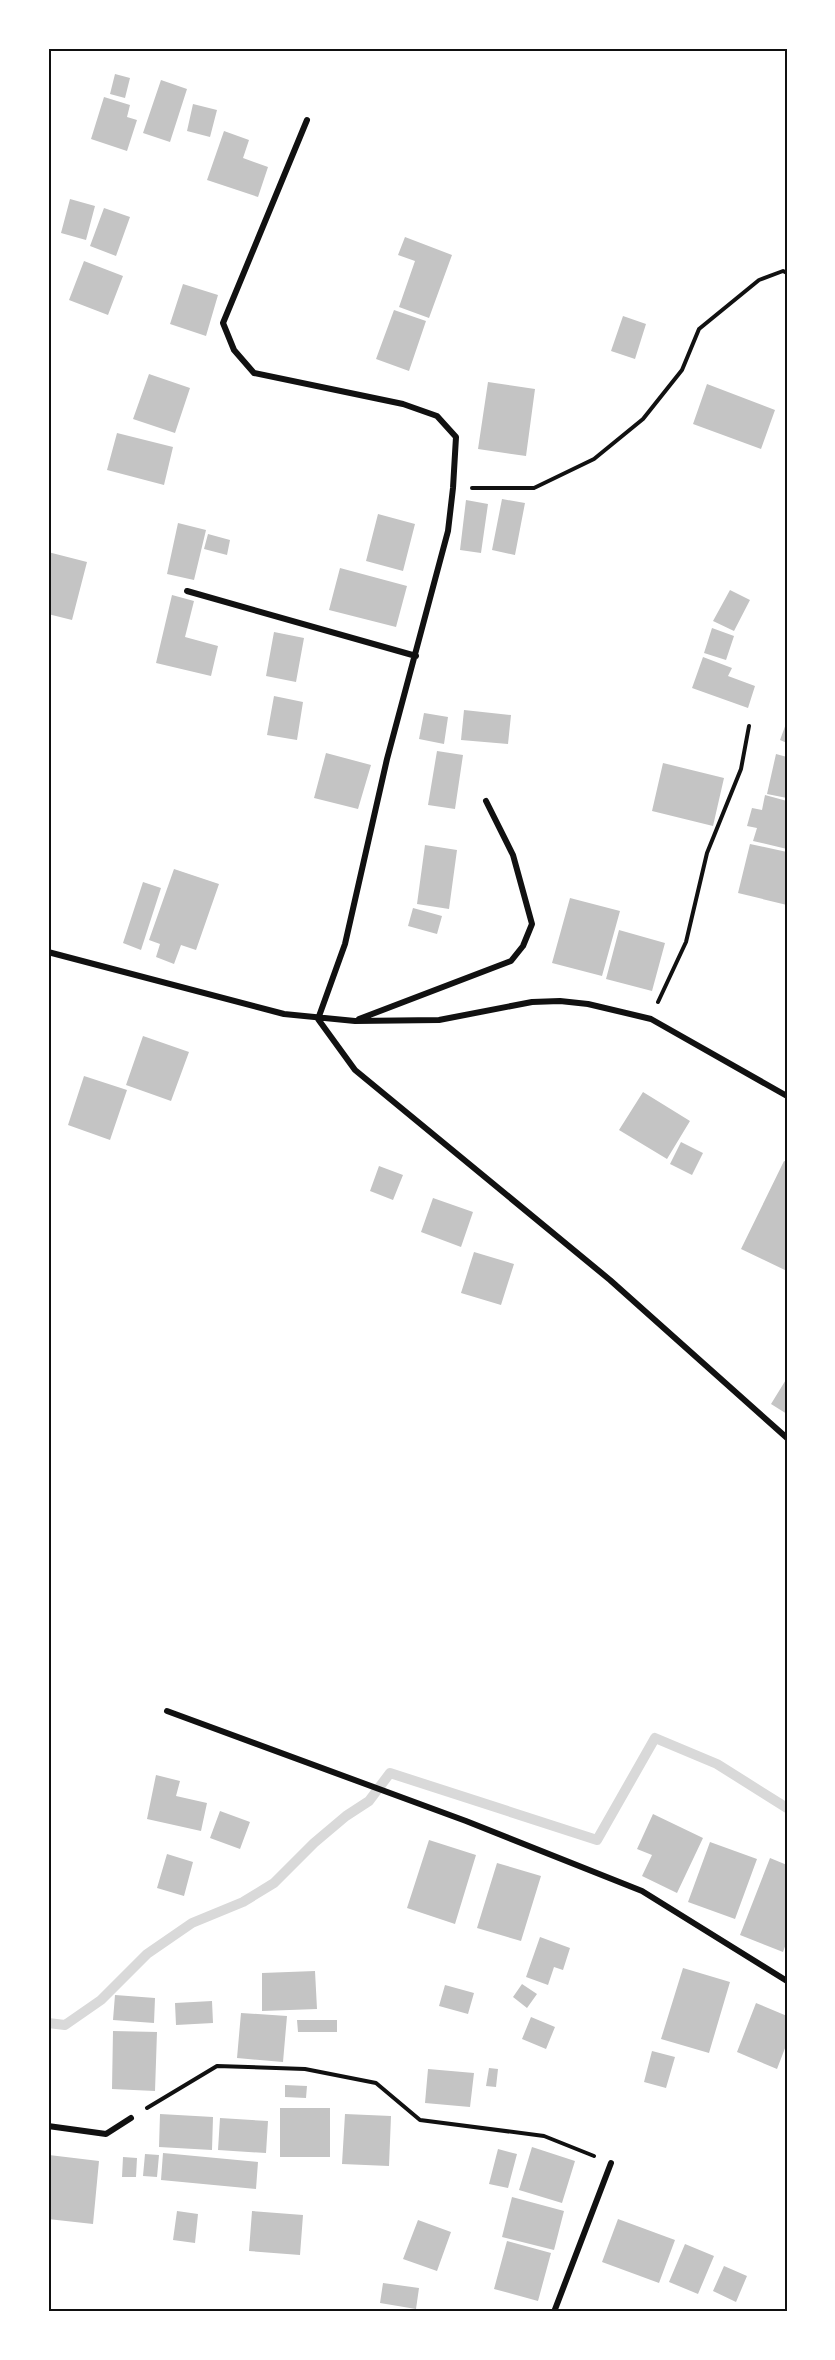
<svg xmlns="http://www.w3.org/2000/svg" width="835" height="2360" viewBox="0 0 835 2360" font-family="Helvetica,sans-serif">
  <rect width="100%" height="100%" fill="#fff"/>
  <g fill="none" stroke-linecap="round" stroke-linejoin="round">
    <path stroke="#d9d9d9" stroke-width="10" d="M 48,2023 L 65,2025 L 101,2000 L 147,1954 L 192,1923 L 243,1902 L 274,1883 L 314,1843 L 346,1816 L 369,1801 L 390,1773 L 597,1840 L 655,1738 L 717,1764 L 787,1808"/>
  </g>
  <path fill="#c4c4c4" d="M 115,74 L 130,78 L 125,98 L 110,94 Z
    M 161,80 L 187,89 L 170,142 L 143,133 Z
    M 104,97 L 130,105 L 127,117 L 137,120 L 127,151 L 91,139 Z
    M 193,104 L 217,110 L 210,137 L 187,131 Z
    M 224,131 L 249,140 L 243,158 L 268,167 L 258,197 L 207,180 Z
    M 70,199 L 95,206 L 86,240 L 61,233 Z
    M 104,208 L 130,217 L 116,256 L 90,246 Z
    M 405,237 L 452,255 L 429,318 L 399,307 L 415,261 L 398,255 Z
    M 84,261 L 123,276 L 108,315 L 69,300 Z
    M 183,284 L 218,295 L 206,336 L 170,324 Z
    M 394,310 L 426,321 L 409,371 L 376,359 Z
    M 623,316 L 646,324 L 635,359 L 611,351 Z
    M 149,374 L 190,388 L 175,433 L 133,419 Z
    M 488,382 L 535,389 L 526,456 L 478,449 Z
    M 707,384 L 775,410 L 761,449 L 693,424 Z
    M 117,433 L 173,447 L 164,485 L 107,470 Z
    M 502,499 L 525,503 L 515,555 L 492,550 Z
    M 466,500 L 488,504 L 481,553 L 460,550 Z
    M 378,514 L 415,524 L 403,571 L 366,561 Z
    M 178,523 L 206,530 L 194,580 L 167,574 Z
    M 208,534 L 230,540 L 227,555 L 204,549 Z
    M 48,552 L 87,562 L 72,620 L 48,614 Z
    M 340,568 L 407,586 L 396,627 L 329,610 Z
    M 730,590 L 750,600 L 734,631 L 713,621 Z
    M 172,595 L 194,601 L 185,637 L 218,646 L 211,676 L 156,663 Z
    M 712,628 L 734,636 L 726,660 L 704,653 Z
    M 274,632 L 304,638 L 296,682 L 266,676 Z
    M 703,657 L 732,668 L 728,676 L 755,686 L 748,708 L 692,688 Z
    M 274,696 L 303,702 L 297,740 L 267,735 Z
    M 464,710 L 511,715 L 508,744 L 461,740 Z
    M 424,713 L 448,717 L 444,744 L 419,739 Z
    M 787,721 L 787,743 L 780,740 Z
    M 437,751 L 463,755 L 455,809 L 428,805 Z
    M 326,753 L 371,765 L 358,809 L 314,798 Z
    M 776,754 L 787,757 L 787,798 L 767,794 Z
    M 663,763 L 724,778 L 713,826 L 652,811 Z
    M 765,795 L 787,801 L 787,849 L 753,841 L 757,828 L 747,826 L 752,808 L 762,810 Z
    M 750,844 L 787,852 L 787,905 L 738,893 Z
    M 425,845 L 457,850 L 449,909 L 417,904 Z
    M 174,869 L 219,884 L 196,950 L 181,945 L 174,964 L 156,957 L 160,944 L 149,940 Z
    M 143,882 L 161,888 L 141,950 L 123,943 Z
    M 570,898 L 620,911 L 602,976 L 552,963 Z
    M 413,908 L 442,916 L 437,934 L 408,926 Z
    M 619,930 L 665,943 L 652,991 L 606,979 Z
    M 143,1036 L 189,1052 L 171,1101 L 126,1085 Z
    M 84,1076 L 127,1090 L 110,1140 L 68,1125 Z
    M 643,1092 L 690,1121 L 667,1159 L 619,1130 Z
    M 681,1142 L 703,1153 L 692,1175 L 670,1164 Z
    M 784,1161 L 787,1162 L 787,1271 L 741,1249 Z
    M 379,1166 L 403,1175 L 393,1200 L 370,1191 Z
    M 433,1198 L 473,1212 L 461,1247 L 421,1232 Z
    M 474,1252 L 514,1264 L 501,1305 L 461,1293 Z
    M 787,1378 L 787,1414 L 771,1404 Z
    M 156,1775 L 180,1781 L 176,1796 L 207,1803 L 201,1831 L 147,1819 Z
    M 220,1811 L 250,1822 L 240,1849 L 210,1838 Z
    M 653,1814 L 703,1838 L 677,1893 L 642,1876 L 652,1855 L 637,1849 Z
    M 429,1840 L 476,1855 L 455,1924 L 407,1908 Z
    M 710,1842 L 757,1859 L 735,1919 L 688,1902 Z
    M 167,1854 L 193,1862 L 184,1896 L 157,1888 Z
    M 770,1858 L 787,1865 L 787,1941 L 783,1952 L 740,1935 Z
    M 497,1863 L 541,1876 L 521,1941 L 477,1928 Z
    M 540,1937 L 570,1948 L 563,1970 L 554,1967 L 548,1985 L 526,1977 Z
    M 683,1968 L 730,1982 L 709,2053 L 661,2039 Z
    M 315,1971 L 317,2009 L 262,2011 L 262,1973 Z
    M 522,1984 L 537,1994 L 527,2008 L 513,1997 Z
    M 445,1985 L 474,1993 L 468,2014 L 439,2006 Z
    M 115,1995 L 155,1998 L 154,2023 L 113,2020 Z
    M 212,2001 L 213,2023 L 176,2025 L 175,2003 Z
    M 756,2003 L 787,2016 L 787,2043 L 777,2069 L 737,2052 Z
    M 241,2013 L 287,2016 L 283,2062 L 237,2058 Z
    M 531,2017 L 555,2027 L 546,2049 L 522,2039 Z
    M 297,2020 L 337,2020 L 337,2032 L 298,2032 Z
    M 113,2031 L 157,2032 L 155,2091 L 112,2089 Z
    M 652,2051 L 675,2057 L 666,2088 L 644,2082 Z
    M 489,2068 L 498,2069 L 496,2087 L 486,2086 Z
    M 428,2069 L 474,2073 L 470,2107 L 425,2103 Z
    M 285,2085 L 307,2086 L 306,2098 L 285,2097 Z
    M 280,2108 L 330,2108 L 330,2157 L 280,2157 Z
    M 160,2114 L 213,2117 L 212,2150 L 159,2147 Z
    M 345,2114 L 391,2116 L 389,2166 L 342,2164 Z
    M 220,2118 L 268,2121 L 266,2153 L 218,2150 Z
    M 532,2147 L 575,2161 L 562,2203 L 519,2190 Z
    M 498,2149 L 517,2154 L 508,2188 L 489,2184 Z
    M 163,2153 L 258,2162 L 256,2189 L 161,2180 Z
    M 145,2154 L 159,2155 L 157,2177 L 143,2176 Z
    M 49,2155 L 99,2161 L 93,2224 L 48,2219 Z
    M 123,2157 L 137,2158 L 136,2177 L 122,2177 Z
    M 512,2197 L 564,2211 L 554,2250 L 502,2237 Z
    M 177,2211 L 198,2214 L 195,2243 L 173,2240 Z
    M 252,2211 L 303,2215 L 300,2255 L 249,2251 Z
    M 618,2219 L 675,2240 L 659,2283 L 602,2262 Z
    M 418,2220 L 451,2232 L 437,2271 L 403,2259 Z
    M 507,2241 L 551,2253 L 538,2301 L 494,2289 Z
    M 685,2244 L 714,2256 L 698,2294 L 669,2282 Z
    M 724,2266 L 747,2276 L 736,2302 L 713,2291 Z
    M 383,2283 L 419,2288 L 416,2309 L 380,2303 Z"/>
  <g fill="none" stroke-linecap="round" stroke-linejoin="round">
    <path stroke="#111" stroke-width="4" d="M 472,488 L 534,488 L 594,459 L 643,419 L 682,370 L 699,329 L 759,280 L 783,271 L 787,273
      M 658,1002 L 686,942 L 707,853 L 741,769 L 749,726
      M 147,2108 L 217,2066 L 305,2069 L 376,2083 L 420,2120 L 544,2136 L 594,2156"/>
    <path stroke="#111" stroke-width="6" d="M 307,120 L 223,323 L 234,350 L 254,373 L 403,404 L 437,416 L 456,437 L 453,488 L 448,531 L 387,759 L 345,944 L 318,1019 L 355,1070 L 610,1280 L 787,1438
      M 187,591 L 416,656
      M 48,952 L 284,1014 L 355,1021 L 439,1020 L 532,1002 L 560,1001 L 588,1004 L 651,1019 L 787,1096
      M 359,1019 L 511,961 L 523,946 L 532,924 L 513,855 L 486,801
      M 167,1711 L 466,1821 L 642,1891 L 787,1981
      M 48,2126 L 106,2134 L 131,2118
      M 554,2312 L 611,2163"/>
  </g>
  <rect width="835" height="2360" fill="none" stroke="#ffffff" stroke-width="99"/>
  <rect x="50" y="50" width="736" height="2260" fill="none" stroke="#111" stroke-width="2"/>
</svg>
